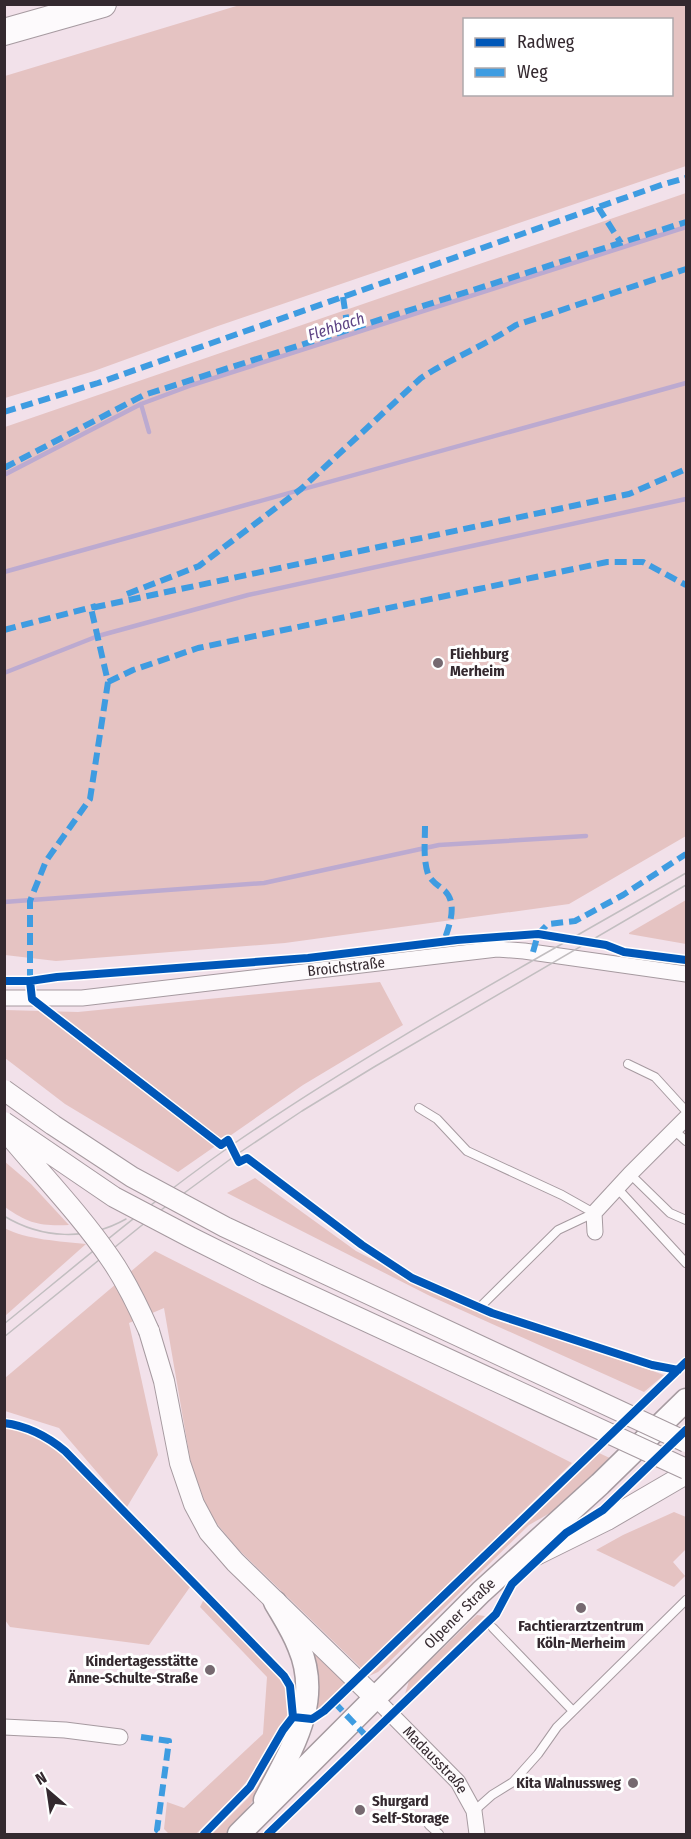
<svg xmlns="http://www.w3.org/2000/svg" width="691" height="1839" viewBox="0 0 691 1839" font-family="'Fira Sans Condensed',sans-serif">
  <rect width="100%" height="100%" fill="#f2e1ea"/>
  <path fill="#e5c3c2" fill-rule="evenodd" d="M 243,4 L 686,5 L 686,166 L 218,326 L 94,371 L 5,398 L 5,76 ZM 464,20 L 672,20 L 672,94 L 464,94 Z
    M 686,193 L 686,836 L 569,904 L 285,943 L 56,961 L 5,955 L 5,427 Z
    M 686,900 L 686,944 L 629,934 L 629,933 Z
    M 380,982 L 403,1025 L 303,1085 L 178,1172 L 65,1104 L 5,1058 L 5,1010 L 78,1012 Z
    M 4,1161 L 31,1184 L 69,1225 C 40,1226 29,1224 5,1207 Z
    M 255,1178 L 356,1251 L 451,1300 L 664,1375 L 644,1392 L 430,1296 L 227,1193 Z
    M 4,1228 C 28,1240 59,1241 86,1244 L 5,1316 Z
    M 155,1251 L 572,1463 L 362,1669 L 238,1549 L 212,1518 L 193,1476 L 164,1308 L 129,1323 L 158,1455 L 127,1507 L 59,1428 L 5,1411 L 5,1378 Z
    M 5,1427 L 50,1441 L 190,1587 L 149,1645 L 10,1627 L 5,1620 Z
    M 599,1453 L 614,1460 L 564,1505 L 529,1525 L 387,1664 L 378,1672 L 369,1676 Z
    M 674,1512 L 686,1517 L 686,1549 L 673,1562 L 685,1576 L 674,1587 L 596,1550 L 623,1535 Z
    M 204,1599 L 283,1681 C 289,1693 289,1703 287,1716 L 252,1775 L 238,1792 L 196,1834 L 169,1834 L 164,1829 L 167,1802 L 184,1808 L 263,1734 L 267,1677 L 200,1607 Z
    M 477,1615 L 485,1616 L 405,1694 L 409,1681 Z
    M 313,1652 L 345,1683 L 317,1710 L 311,1711 L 311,1653 Z
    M 289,1729 L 256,1797 L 227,1834 L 212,1834 L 248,1798 L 258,1785 Z"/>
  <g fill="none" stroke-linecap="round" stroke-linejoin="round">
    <path stroke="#bcaad0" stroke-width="4.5" d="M 141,404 L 149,432
      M 4,475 L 141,404 L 192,385 L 686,227
      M 4,572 L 686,383
      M 4,673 L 98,636 L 248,595 L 686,499
      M 4,902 L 264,883 L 439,845 L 586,836"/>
    <g stroke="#a69aa0" stroke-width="10">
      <path id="lane" d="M 628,1064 L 655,1077 L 686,1111
        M 419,1108 L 437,1119 L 467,1151 L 562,1195 L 594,1213
        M 674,1130 L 686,1141
        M 630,1174 L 670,1213 L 686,1220
        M 617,1188 L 686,1263
        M 479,1308 L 558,1230 L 594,1213
        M 493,1628 L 573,1711
        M 474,1811 L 492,1795 L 513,1782 L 538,1754 L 557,1727 L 686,1600
        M 429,1825 L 439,1834"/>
    </g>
    <g stroke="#a69aa0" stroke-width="17">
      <g id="street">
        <path id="s1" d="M 4,998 L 82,998 L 497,949 L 524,951 L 686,974"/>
        <path d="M 595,1232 L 594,1213 L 630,1174 L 686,1118"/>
        <path id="s2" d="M 374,1697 L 458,1782 L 474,1811 L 477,1834"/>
        <path d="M 4,1727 L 65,1730 L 120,1737"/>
      </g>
    </g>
    <g stroke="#a69aa0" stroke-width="22">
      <path id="secondary" d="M 149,1331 L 164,1381 L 180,1463 L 194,1504 L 209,1532 L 235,1562 L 374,1697
        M 518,1564 L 607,1520 L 686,1474"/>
    </g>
    <g stroke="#a69aa0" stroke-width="25">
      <g id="primary">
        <path d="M 265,1800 C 290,1751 323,1703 299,1647 C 293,1631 283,1616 275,1602"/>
        <path id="s3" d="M 239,1834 L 481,1592 L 600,1484 L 686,1400"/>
      </g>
    </g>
    <g stroke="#a69aa0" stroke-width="28">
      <path id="highway" d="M 4,32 L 103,4"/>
    </g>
    <use href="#lane" stroke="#fdfafc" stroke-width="8"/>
    <use href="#street" stroke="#fdfafc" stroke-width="15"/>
    <use href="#secondary" stroke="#fdfafc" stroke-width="20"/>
    <use href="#primary" stroke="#fdfafc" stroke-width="22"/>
    <use href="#highway" stroke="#fdfafc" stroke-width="26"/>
    <path stroke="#c2bec0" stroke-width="1.5" d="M 4,1216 C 42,1239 87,1241 126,1219
      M 4,1324 C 79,1263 153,1200 232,1145 C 377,1045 534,961 686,873
      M 4,1337 L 157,1213 L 236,1155 L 302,1111 L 374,1067 L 686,885"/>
    <g stroke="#a69aa0" stroke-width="22" stroke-linecap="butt">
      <path id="secondary-bridge" d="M 4,1090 L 53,1125 L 132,1177 L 225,1227 L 686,1442
        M 4,1122 L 114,1197 L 190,1237 L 266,1275 L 686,1469
        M 8,1134 C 42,1175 80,1214 110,1258 C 126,1281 138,1306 149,1331"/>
    </g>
    <use href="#secondary-bridge" stroke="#fdfafc" stroke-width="20"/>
    <path stroke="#3e9ce1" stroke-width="6" stroke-dasharray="12 6" stroke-linecap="butt" d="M 598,207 L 621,243
      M 343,297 L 348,330
      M 4,412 L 98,383 L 664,184 L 686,178
      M 4,468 L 144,395 L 686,222
      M 127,594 L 199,566 L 301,489 L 421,378 C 452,358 486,345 516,325 L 686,269
      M 4,630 L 96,606
      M 108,682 L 133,670 L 198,648 L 607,562 L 643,562 L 686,585
      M 425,826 C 425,842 423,859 428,874 C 431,881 439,886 445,891 C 458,904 449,927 444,941
      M 533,952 L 538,934 L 548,924 L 575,921 L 623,895 L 686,854
      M 30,981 L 30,901 L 46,861 L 90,799 L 108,682 L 91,608 L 629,494 L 686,469
      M 334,1702 L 368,1738
      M 141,1737 L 169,1741 L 157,1830 L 162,1834"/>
    <g stroke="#fff" stroke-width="11">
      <path id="cycleway" d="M 4,981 L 30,981 L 57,977 L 308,958 L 457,940 L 538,934 L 606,945 L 624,952 L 686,960
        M 30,981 L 32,999 L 221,1145 L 228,1140 L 239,1162 L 247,1158 L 362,1245 L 412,1278 L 492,1313 L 652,1365 L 678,1370
        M 4,1423 C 28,1426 47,1436 65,1451 L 284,1676 L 290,1686 L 293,1717
        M 204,1834 L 250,1787 L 283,1730 L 293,1717 L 312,1719 L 324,1711 L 686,1362
        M 268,1834 L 496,1614 L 512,1584 L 566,1533 L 603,1510 L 686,1430"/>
    </g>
    <use href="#cycleway" stroke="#0057b8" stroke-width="8"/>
  </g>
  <g fill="#766970" stroke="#fff" stroke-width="2">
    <circle cx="438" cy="663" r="6"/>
    <circle cx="581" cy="1608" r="6"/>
    <circle cx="210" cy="1670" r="6"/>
    <circle cx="633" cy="1783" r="6"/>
    <circle cx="360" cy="1810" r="6"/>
  </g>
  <g text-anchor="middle" stroke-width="6" stroke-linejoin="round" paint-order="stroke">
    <g font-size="15" font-weight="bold" fill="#34292f" stroke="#fff" text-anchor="start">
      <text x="450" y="659">Fliehburg<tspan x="450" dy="17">Merheim</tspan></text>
      <text x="581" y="1631" text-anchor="middle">Fachtierarztzentrum<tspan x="581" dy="17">Köln-Merheim</tspan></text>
      <text x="198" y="1666" text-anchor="end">Kindertagesstätte<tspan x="198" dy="17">Änne-Schulte-Straße</tspan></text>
      <text x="621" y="1788" text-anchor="end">Kita Walnussweg</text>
      <text x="372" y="1806">Shurgard<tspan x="372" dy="17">Self-Storage</tspan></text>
    </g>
    <g font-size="15" fill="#34292f" stroke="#fff">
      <text dy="5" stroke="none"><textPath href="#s1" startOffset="344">Broichstraße</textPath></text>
      <text dy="5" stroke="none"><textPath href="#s3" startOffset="312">Olpener Straße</textPath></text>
      <text dy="5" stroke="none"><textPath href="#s2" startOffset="88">Madausstraße</textPath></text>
    </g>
    <g font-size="16" font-style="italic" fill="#5f4585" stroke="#fff">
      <text transform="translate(336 326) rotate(-18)" y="6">Flehbach</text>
    </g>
  </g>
  <rect width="691" height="1839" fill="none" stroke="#34292f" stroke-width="12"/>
  <rect x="463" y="18" width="210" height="78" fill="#ffffff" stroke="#aea9ac" stroke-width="1.5"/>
  <rect x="475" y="38" width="30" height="9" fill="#0057b8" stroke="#aea9ac" stroke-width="1.5"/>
  <text x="517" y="48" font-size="18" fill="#34292f">Radweg</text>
  <rect x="475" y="68" width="30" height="9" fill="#3e9ce1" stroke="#aea9ac" stroke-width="1.5"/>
  <text x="517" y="78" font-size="18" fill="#34292f">Weg</text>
  <g transform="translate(48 1791) rotate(331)" stroke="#ffffff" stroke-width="4.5" paint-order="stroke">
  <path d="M0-4.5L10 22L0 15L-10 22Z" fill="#34292f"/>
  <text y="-9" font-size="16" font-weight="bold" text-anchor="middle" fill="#34292f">N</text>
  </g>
</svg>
